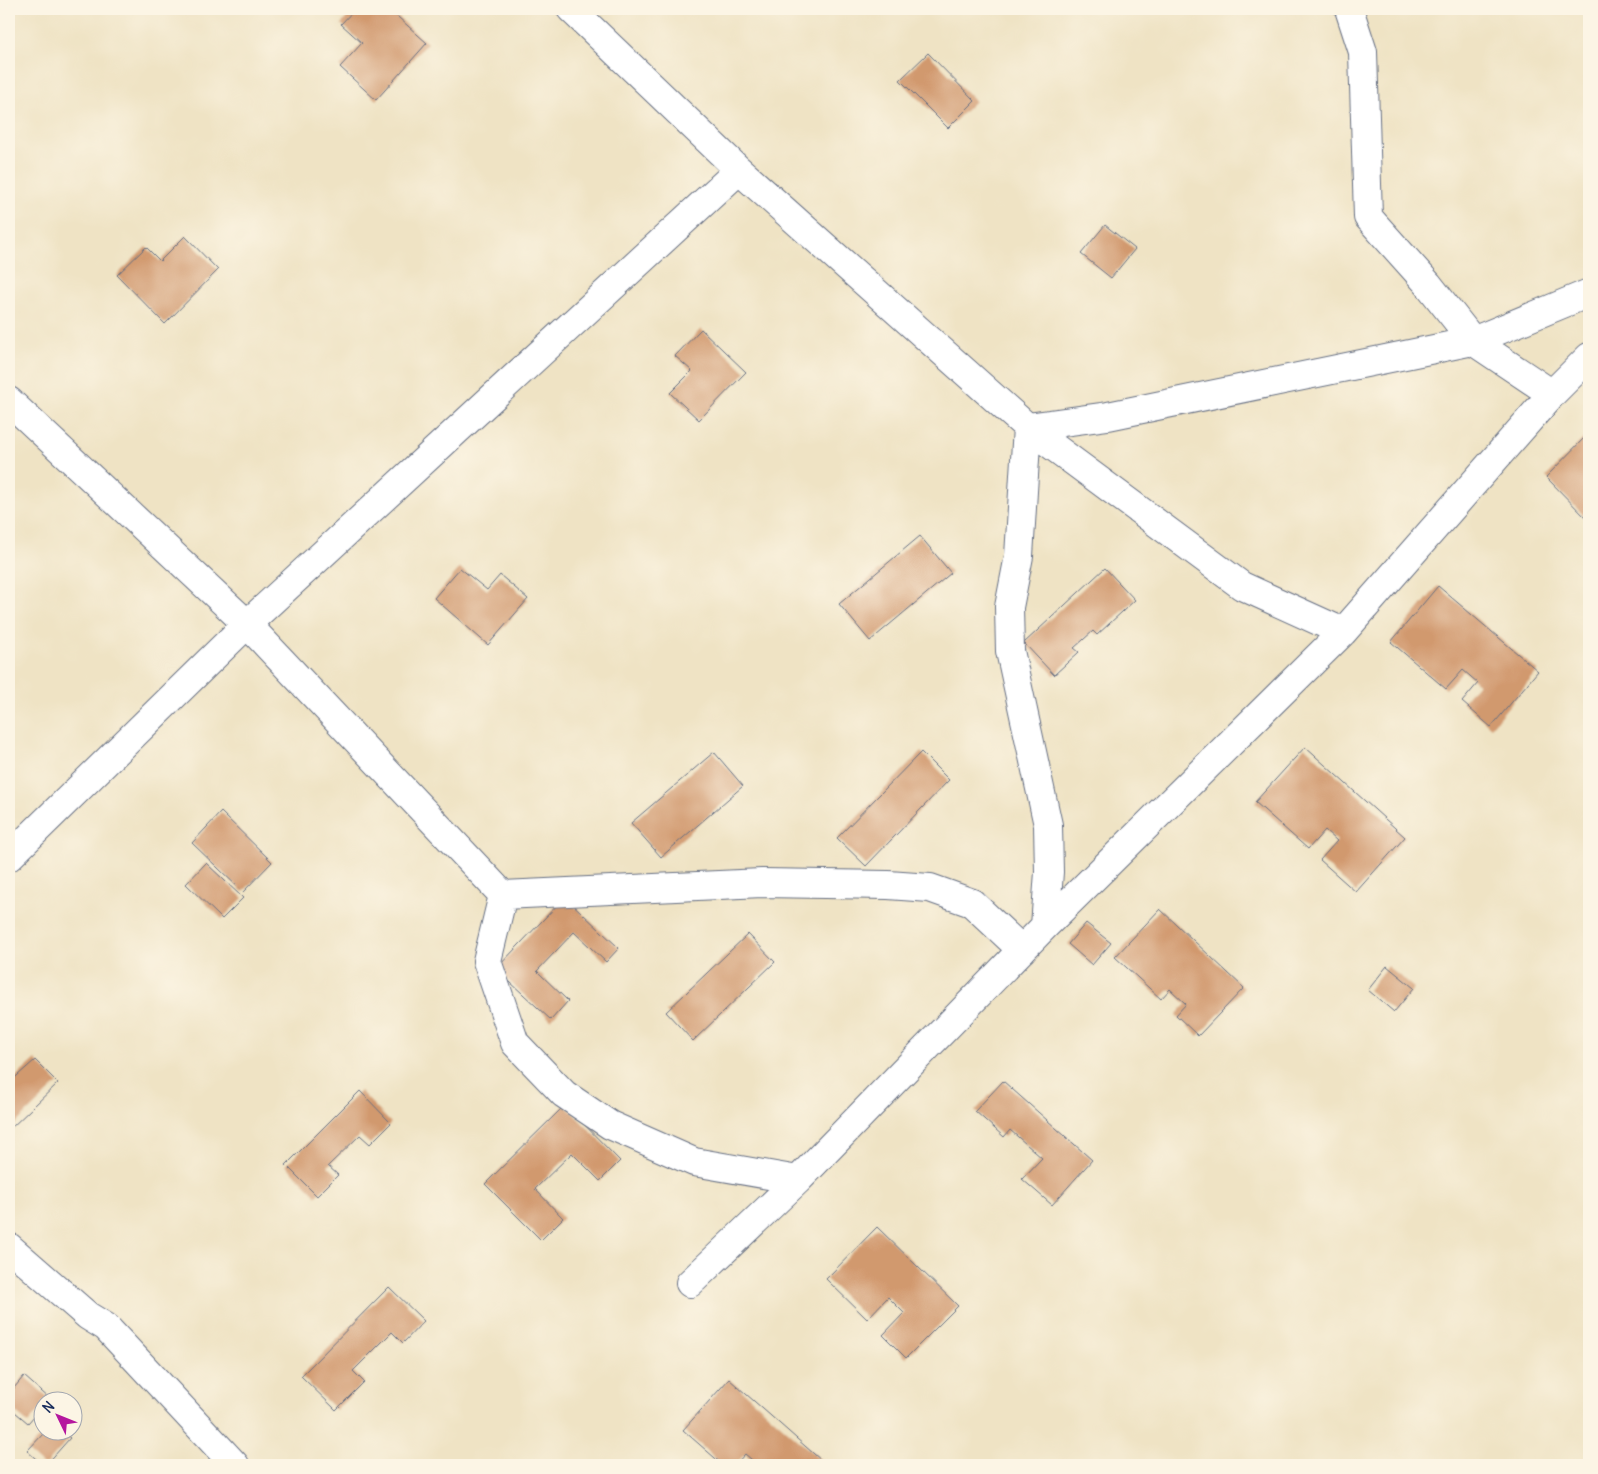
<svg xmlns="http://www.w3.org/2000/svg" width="1598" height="1474" viewBox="0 0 1598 1474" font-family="Delius,sans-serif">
  <rect width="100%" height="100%" fill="#fcf5e5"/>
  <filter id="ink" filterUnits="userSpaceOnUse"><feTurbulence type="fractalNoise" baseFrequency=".02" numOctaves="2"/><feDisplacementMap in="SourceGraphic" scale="10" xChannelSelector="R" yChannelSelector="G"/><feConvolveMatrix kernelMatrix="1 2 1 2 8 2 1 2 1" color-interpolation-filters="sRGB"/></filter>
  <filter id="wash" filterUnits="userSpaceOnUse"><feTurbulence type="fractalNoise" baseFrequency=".0096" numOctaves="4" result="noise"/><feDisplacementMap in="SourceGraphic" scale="20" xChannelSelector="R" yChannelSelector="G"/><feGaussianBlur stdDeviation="1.12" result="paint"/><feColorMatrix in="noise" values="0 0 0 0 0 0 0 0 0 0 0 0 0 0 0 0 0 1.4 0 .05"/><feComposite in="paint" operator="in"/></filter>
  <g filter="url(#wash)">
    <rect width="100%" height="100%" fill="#efe3c4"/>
    <g id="blocks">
      <path fill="#d1996e" d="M 355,9 L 389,9 L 427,43 L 376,100 L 340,67 L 362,43 L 341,24 Z
        M 928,53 L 975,101 L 948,128 L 900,80 Z
        M 1105,225 L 1135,249 L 1111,278 L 1081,254 Z
        M 185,236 L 218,270 L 165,324 L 117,275 L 146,247 L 160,261 Z
        M 701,329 L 746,372 L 699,420 L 670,393 L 692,371 L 675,356 Z
        M 1587,435 L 1589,437 L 1589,521 L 1546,477 Z
        M 920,536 L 951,573 L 870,641 L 839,604 Z
        M 460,568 L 487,590 L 500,575 L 528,599 L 488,645 L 434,598 Z
        M 1105,568 L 1135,600 L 1097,635 L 1093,631 L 1074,648 L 1079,652 L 1054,675 L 1024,643 Z
        M 1438,586 L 1538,671 L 1491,727 L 1462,702 L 1478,683 L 1463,670 L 1446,689 L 1391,642 Z
        M 1305,747 L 1405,837 L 1356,892 L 1320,860 L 1337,841 L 1325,830 L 1308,849 L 1255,802 Z
        M 714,752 L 743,786 L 661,857 L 631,823 Z
        M 921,752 L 949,780 L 866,866 L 837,838 Z
        M 221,812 L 272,862 L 243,892 L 192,843 Z
        M 206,863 L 243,898 L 222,919 L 186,884 Z
        M 565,897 L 619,948 L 606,962 L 574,932 L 537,971 L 568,1001 L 551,1020 L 496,969 Z
        M 1160,909 L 1244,988 L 1198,1036 L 1176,1015 L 1186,1004 L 1170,989 L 1161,999 L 1115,957 Z
        M 1086,923 L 1111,943 L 1092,965 L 1068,944 Z
        M 748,934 L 775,962 L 693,1041 L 666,1012 Z
        M 1387,966 L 1414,988 L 1394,1012 L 1368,990 Z
        M 35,1060 L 58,1083 L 9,1130 L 9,1083 Z
        M 1003,1081 L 1092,1160 L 1052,1205 L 1022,1179 L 1042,1158 L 1010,1130 L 1004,1137 L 975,1111 Z
        M 360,1091 L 391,1123 L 370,1144 L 360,1135 L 328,1166 L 338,1175 L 317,1196 L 286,1165 Z
        M 565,1105 L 620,1161 L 600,1181 L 572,1153 L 535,1189 L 563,1218 L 541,1240 L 485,1184 Z
        M 877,1227 L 958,1306 L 906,1358 L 883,1335 L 904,1313 L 888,1297 L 867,1319 L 826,1279 Z
        M 389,1287 L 424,1321 L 403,1343 L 392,1332 L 353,1371 L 364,1382 L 336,1410 L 301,1376 Z
        M 24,1376 L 50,1399 L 42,1402 L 42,1407 L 28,1423 L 9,1407 L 9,1394 Z
        M 729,1379 L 822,1461 L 819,1465 L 758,1465 L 745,1454 L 735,1465 L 723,1465 L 683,1430 Z
        M 45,1432 L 63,1432 L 70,1438 L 46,1465 L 43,1465 L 27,1451 Z"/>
    </g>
  </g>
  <g filter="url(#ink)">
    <use href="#blocks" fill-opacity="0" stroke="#656e82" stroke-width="1"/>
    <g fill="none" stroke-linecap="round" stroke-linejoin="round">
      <g stroke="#656e82" stroke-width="30">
        <path id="minor" d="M 571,9 L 739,170 L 1027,427 L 1242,586 L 1343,632
          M 1349,9 L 1363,52 L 1368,217 L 1428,284 L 1473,341 L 1552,394
          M 9,401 L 247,624 L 503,895 L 762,883 L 888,885 L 930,888 L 972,903 L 1022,950
          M 1027,427 L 1108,416 L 1473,341 L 1589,293
          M 1027,427 L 1019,556 L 1009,607 L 1010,651 L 1048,825 L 1049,872 L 1045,926
          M 9,857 L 247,624 L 739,170
          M 503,895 L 487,961 L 515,1043 L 564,1094 L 610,1125 L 694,1162 L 798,1180
          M 9,1247 L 88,1316 L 106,1327 L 235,1465
          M 690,1283 L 798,1180 L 1045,926 L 1343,632 L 1552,394 L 1589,357"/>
      </g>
      <use href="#minor" stroke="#fff" stroke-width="28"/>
    </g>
  </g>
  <rect width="1598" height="1474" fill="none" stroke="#fcf5e5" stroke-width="30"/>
  <g transform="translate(58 1416) rotate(313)"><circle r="24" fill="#fcf5e5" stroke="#a2a6af"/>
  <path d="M0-4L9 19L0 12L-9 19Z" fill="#b5179e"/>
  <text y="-8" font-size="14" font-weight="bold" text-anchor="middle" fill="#1b2f5e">N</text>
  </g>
</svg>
